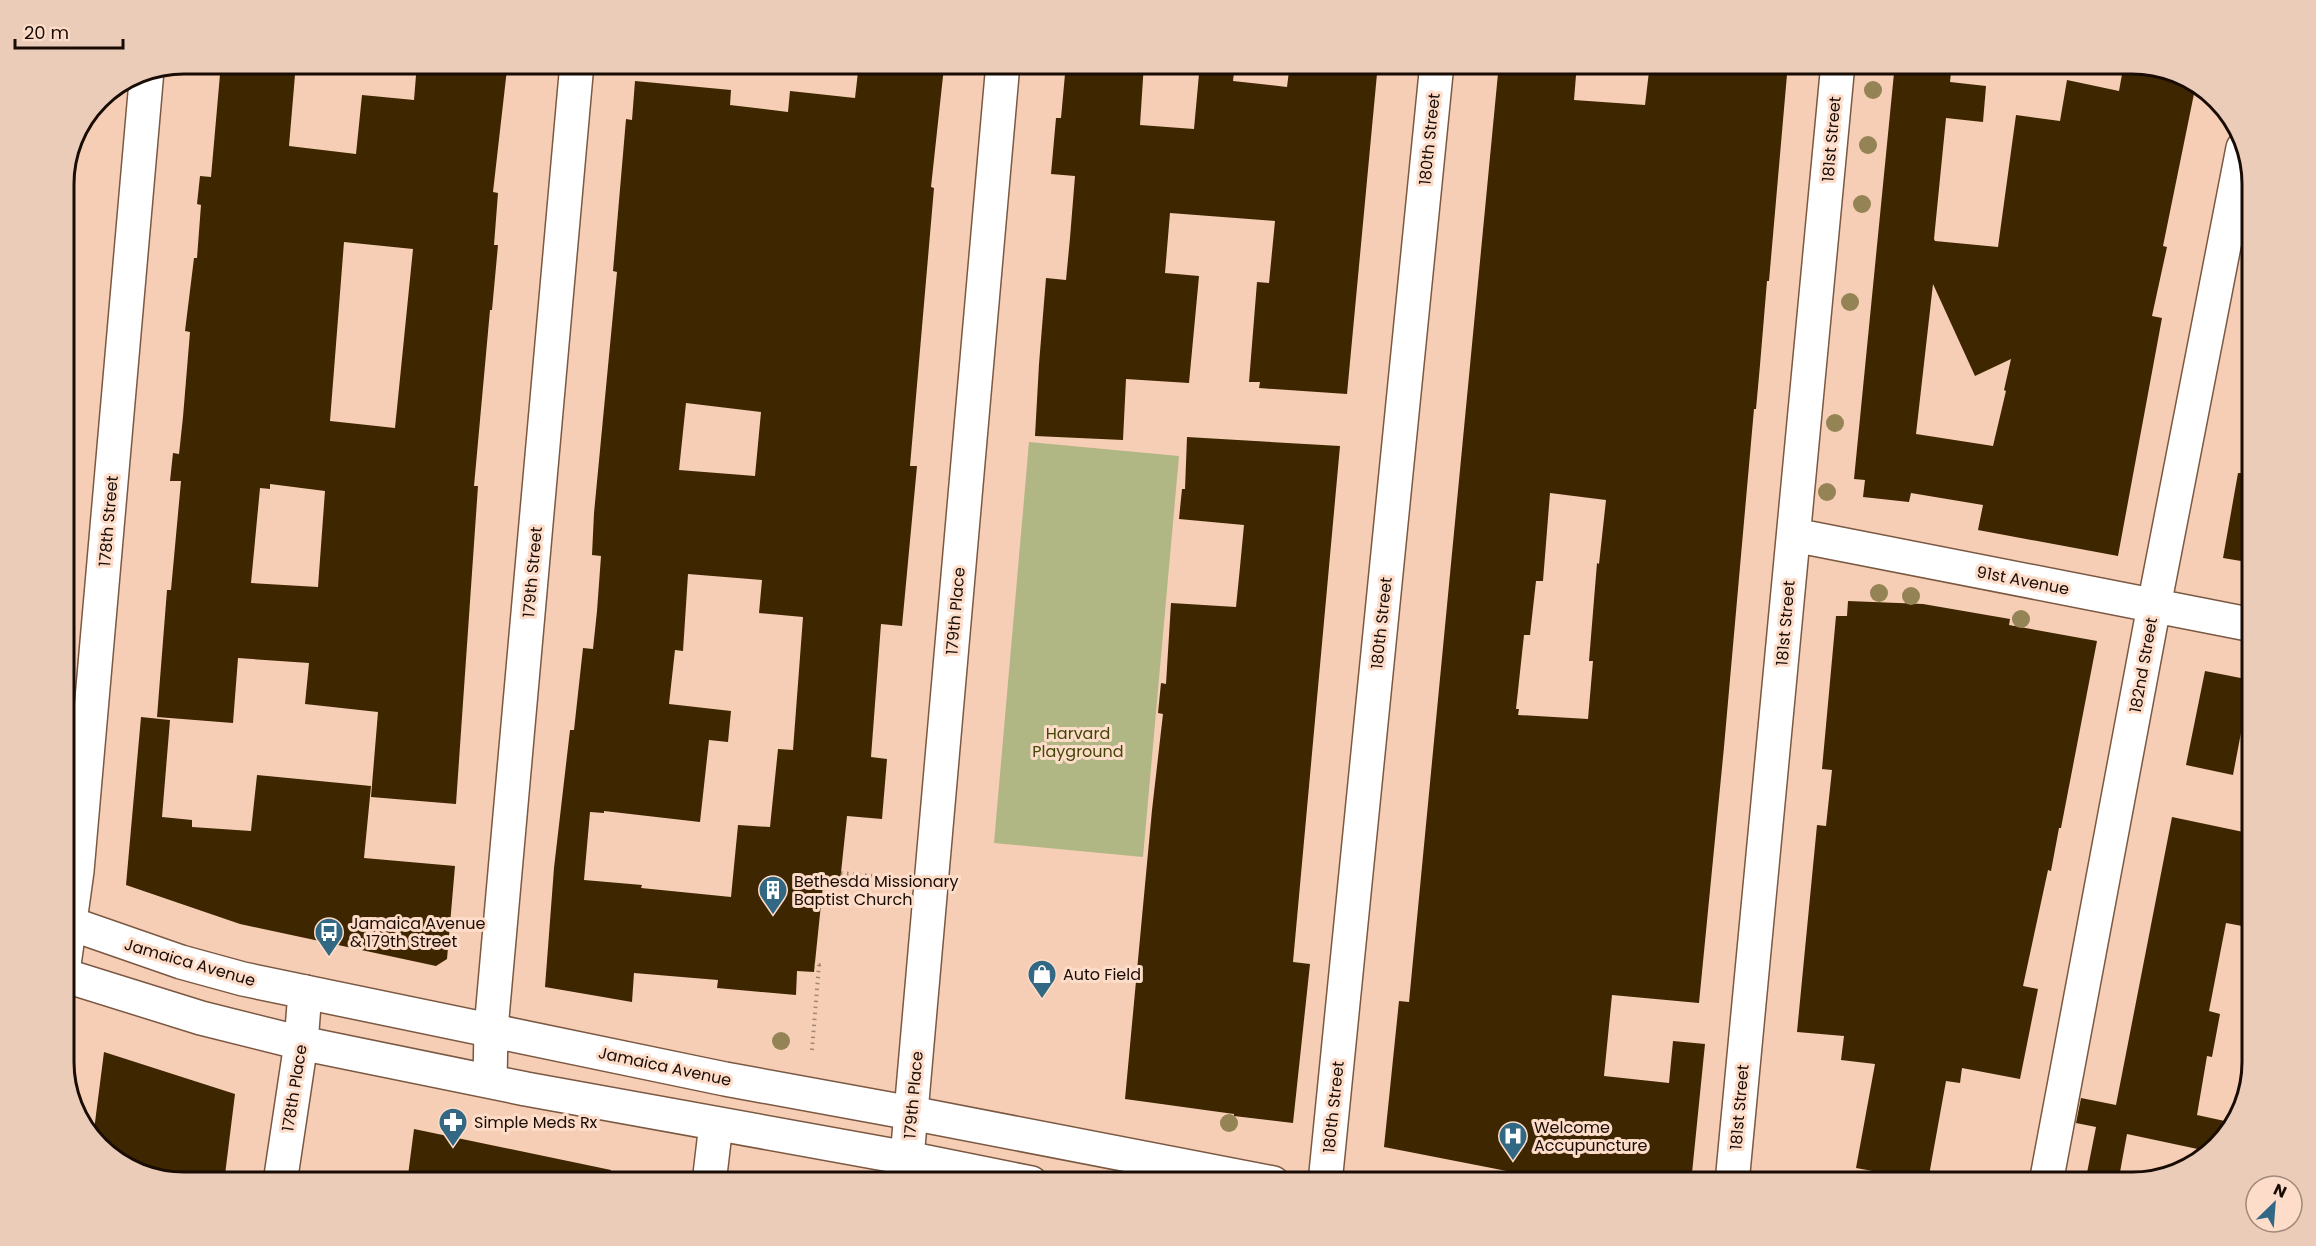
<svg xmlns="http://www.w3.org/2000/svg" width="2316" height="1246" viewBox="0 0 2316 1246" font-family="Poppins,sans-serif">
  <rect width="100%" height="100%" fill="#f6ceb5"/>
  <path fill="#b1b784" d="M 1029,442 L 1179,456 L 1143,857 L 994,843 Z"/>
  <path fill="#3e2600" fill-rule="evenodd" d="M 221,63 L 296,63 L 289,146 L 356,154 L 362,95 L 414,100 L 417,63 L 507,69 L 493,192 L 498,193 L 494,245 L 498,245 L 492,310 L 490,310 L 474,486 L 478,486 L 456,804 L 371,797 L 378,712 L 305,704 L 309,663 L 238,658 L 233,723 L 157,717 L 167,590 L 171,590 L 181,481 L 170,481 L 173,453 L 179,454 L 183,417 L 190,332 L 185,331 L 194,258 L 197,258 L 201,205 L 197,204 L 200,176 L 211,177 ZM 344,242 L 413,249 L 395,428 L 330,421 ZM 270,484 L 325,491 L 318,587 L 251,583 L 260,488 L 270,489 Z
    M 859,63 L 902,63 L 944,67 L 931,187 L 934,188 L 910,466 L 917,466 L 902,626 L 881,624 L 871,757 L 887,759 L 882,819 L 847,816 L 840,882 L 834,881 L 834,886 L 823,885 L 814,972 L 797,971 L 796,995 L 717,988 L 718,980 L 634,973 L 632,1002 L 545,987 L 554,868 L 570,730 L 574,730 L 583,648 L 593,649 L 597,611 L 601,556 L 592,555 L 594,513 L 617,272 L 613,271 L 626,119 L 632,120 L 635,81 L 731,90 L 730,105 L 788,112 L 790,91 L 855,98 ZM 686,403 L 761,412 L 755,476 L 679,470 ZM 688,574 L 762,580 L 759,613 L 803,617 L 793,750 L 778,749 L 770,827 L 738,825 L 731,897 L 641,888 L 642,885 L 584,880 L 590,812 L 604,813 L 604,811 L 700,822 L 709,740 L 728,742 L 731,711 L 669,704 L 675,650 L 683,651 Z
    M 1066,63 L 1144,63 L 1140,125 L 1194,129 L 1200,63 L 1235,63 L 1233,81 L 1287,87 L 1290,63 L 1378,63 L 1347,394 L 1259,388 L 1260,382 L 1249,382 L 1257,282 L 1269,283 L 1275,221 L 1170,213 L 1165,273 L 1199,276 L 1189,383 L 1126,379 L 1123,440 L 1035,436 L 1039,364 L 1046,278 L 1066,280 L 1070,238 L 1075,176 L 1051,174 L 1056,118 L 1061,118 Z
    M 1499,63 L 1577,63 L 1574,100 L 1645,105 L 1650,63 L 1788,63 L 1769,281 L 1767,281 L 1760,365 L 1756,409 L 1754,409 L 1724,747 L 1699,1003 L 1612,995 L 1604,1076 L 1669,1083 L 1673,1041 L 1705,1044 L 1691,1183 L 1569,1183 L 1384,1147 L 1399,1001 L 1409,1002 ZM 1550,493 L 1606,500 L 1599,564 L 1597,563 L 1589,661 L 1593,661 L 1588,719 L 1518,715 L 1519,709 L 1516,709 L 1524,635 L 1530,635 L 1536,581 L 1543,581 Z
    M 1895,63 L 1952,63 L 1950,82 L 1986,86 L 1983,122 L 1946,118 L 1934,239 L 1935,241 L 1998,247 L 2016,115 L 2060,121 L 2067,80 L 2119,91 L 2124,63 L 2133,63 L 2186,76 L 2196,84 L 2163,246 L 2167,247 L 2152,316 L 2162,318 L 2118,556 L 1978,530 L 1983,505 L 1911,493 L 1909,502 L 1863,497 L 1865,480 L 1854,479 ZM 1933,284 L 1975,376 L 2011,359 L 2004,390 L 2006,391 L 1993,446 L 1916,434 Z
    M 1187,437 L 1340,446 L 1293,962 L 1310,964 L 1293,1123 L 1234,1116 L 1234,1114 L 1125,1099 L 1152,810 L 1163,714 L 1158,713 L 1161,683 L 1166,684 L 1171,603 L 1236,607 L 1240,567 L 1244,525 L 1179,519 L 1182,489 L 1185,489 Z
    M 2238,473 L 2253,474 L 2253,563 L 2223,558 Z
    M 1848,601 L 1923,604 L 2010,619 L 2009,625 L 2097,641 L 2061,828 L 2059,828 L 2051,871 L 2048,870 L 2023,986 L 2038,989 L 2020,1079 L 1962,1068 L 1960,1083 L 1946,1081 L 1928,1181 L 1856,1168 L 1875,1064 L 1841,1060 L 1844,1036 L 1797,1032 L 1817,825 L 1826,826 L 1832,770 L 1822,769 L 1836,616 L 1847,616 Z
    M 2205,671 L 2251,680 L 2233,775 L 2186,765 Z
    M 141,717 L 170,720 L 162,817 L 192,820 L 192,827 L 251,831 L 257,775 L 371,786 L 364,858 L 455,866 L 447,959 L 436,966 L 240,924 L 126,885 Z
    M 2172,817 L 2253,834 L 2244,888 L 2253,890 L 2253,928 L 2226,923 L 2209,1011 L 2220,1014 L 2212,1057 L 2207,1056 L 2197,1115 L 2234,1123 L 2207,1151 L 2127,1134 L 2118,1183 L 2085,1183 L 2096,1127 L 2076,1123 L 2081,1098 L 2116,1105 Z
    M 104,1052 L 235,1094 L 224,1183 L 183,1183 L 156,1177 L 157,1170 L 124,1165 L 93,1138 Z
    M 414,1129 L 611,1170 L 609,1183 L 407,1183 Z"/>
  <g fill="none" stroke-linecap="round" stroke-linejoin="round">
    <g stroke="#7b5842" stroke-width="36">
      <path id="street" d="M 1794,535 L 2253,625
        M 63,972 L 77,871 L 147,70
        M 490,1081 L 491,1029 L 577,63
        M 907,1158 L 1003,63
        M 280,1183 L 301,1043 L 305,992
        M 709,1183 L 716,1124
        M 1325,1183 L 1437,63
        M 1732,1183 L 1838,63
        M 2046,1183 L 2154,606 L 2243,148"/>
    </g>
    <g stroke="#7b5842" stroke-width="36">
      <path id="primary" d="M 63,921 L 181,962 L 243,979 L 725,1079 L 911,1113 L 1273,1183
        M 63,975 L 201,1018 L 301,1043 L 526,1089 L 907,1158 L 1031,1183"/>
    </g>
    <path stroke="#a48674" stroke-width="4" stroke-dasharray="1.5 4.5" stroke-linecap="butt" d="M 841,873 L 894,878
      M 812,1050 L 819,965 L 814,965"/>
    <use href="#street" stroke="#fff" stroke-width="33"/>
    <use href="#primary" stroke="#fff" stroke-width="33"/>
  </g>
  <g fill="#938355">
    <circle cx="1873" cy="90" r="9"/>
    <circle cx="1868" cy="145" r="9"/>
    <circle cx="1862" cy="204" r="9"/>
    <circle cx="1850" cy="302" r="9"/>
    <circle cx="1835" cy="423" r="9"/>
    <circle cx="1827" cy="492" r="9"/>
    <circle cx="1879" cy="593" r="9"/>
    <circle cx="1911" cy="596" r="9"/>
    <circle cx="2021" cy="619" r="9"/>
    <circle cx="781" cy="1041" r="9"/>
    <circle cx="1229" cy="1123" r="9"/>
  </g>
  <defs>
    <g id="building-pin" transform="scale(1.5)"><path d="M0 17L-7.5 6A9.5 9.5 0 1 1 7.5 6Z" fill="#326883" stroke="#fdddc9"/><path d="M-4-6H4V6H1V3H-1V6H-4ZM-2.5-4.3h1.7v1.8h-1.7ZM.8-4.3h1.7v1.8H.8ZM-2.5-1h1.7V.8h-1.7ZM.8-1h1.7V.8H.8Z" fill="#fff"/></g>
    <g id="bus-pin" transform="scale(1.5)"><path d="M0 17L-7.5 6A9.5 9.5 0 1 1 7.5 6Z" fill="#326883" stroke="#fdddc9"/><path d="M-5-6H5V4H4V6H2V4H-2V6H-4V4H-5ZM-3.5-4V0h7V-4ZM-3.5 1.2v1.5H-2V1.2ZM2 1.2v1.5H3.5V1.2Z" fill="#fff"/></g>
    <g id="shop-pin" transform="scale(1.5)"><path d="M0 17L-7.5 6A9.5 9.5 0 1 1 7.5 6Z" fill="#326883" stroke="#fdddc9"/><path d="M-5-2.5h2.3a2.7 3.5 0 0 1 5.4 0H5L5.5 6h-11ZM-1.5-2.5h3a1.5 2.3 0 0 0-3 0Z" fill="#fff"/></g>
    <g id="pharmacy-pin" transform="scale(1.5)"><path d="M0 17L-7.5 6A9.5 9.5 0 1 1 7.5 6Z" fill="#326883" stroke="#fdddc9"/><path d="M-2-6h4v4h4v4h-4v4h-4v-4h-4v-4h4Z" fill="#fff"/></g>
    <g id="hospital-pin" transform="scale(1.5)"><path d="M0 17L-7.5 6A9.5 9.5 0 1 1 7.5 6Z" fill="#326883" stroke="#fdddc9"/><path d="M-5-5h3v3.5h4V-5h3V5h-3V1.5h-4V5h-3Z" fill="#fff"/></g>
  </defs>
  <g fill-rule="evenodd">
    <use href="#building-pin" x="773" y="890"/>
    <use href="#bus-pin" x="329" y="932"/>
    <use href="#shop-pin" x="1042" y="974"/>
    <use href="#pharmacy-pin" x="453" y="1122"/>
    <use href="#hospital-pin" x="1513" y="1136"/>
  </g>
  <g text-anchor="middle" stroke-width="6" stroke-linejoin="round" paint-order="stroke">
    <g font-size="16" fill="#190c05" stroke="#fdddc9">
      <text transform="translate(1429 139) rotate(-84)" y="6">180th Street</text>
      <text transform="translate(1831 139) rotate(-85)" y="6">181st Street</text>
      <text transform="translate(108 521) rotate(-85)" y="6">178th Street</text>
      <text transform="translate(532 572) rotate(-85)" y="6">179th Street</text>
      <text transform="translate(2023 580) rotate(11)" y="6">91st Avenue</text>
      <text transform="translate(955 611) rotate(-85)" y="6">179th Place</text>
      <text transform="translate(1381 623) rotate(-84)" y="6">180th Street</text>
      <text transform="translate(1785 623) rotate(-85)" y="6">181st Street</text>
      <text transform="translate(2143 665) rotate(-80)" y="6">182nd Street</text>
      <text transform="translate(190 962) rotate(16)" y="6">Jamaica Avenue</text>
      <text transform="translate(665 1066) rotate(12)" y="6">Jamaica Avenue</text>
      <text transform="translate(294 1088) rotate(-81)" y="6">178th Place</text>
      <text transform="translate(913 1095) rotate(-85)" y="6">179th Place</text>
      <text transform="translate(1333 1107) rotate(-84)" y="6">180th Street</text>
      <text transform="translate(1739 1107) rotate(-85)" y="6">181st Street</text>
    </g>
    <g font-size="16" fill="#424607" stroke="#fdddc9">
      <text x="1078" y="739">Harvard<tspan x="1078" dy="18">Playground</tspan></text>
    </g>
    <g font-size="16" fill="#190c05" stroke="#fdddc9" text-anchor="start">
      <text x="794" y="887">Bethesda Missionary<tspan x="794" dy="18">Baptist Church</tspan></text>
      <text x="350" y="929">Jamaica Avenue<tspan x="350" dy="18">&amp; 179th Street</tspan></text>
      <text x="1063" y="980">Auto Field</text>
      <text x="474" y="1128">Simple Meds Rx</text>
      <text x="1534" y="1133">Welcome<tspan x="1534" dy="18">Accupuncture</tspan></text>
    </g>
  </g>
  <path d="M0 0H2316V1246H0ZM184 74H2132A110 110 0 0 1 2242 184V1062A110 110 0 0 1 2132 1172H184A110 110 0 0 1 74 1062V184A110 110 0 0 1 184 74Z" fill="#ebccb9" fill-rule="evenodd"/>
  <path fill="none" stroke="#190c05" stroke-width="3" d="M184 74H2132A110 110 0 0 1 2242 184V1062A110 110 0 0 1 2132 1172H184A110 110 0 0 1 74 1062V184A110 110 0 0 1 184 74Z"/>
  <g transform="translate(2274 1204) rotate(25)"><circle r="28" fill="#fdddc9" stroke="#a2897b" stroke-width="1.5"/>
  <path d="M0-4.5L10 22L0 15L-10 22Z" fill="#326883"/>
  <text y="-9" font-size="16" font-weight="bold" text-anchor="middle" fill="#190c05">N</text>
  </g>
  <path d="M15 39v9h108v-9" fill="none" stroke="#190c05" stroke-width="3"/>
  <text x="24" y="39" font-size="18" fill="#190c05" stroke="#fdddc9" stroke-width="4.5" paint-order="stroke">20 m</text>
</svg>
